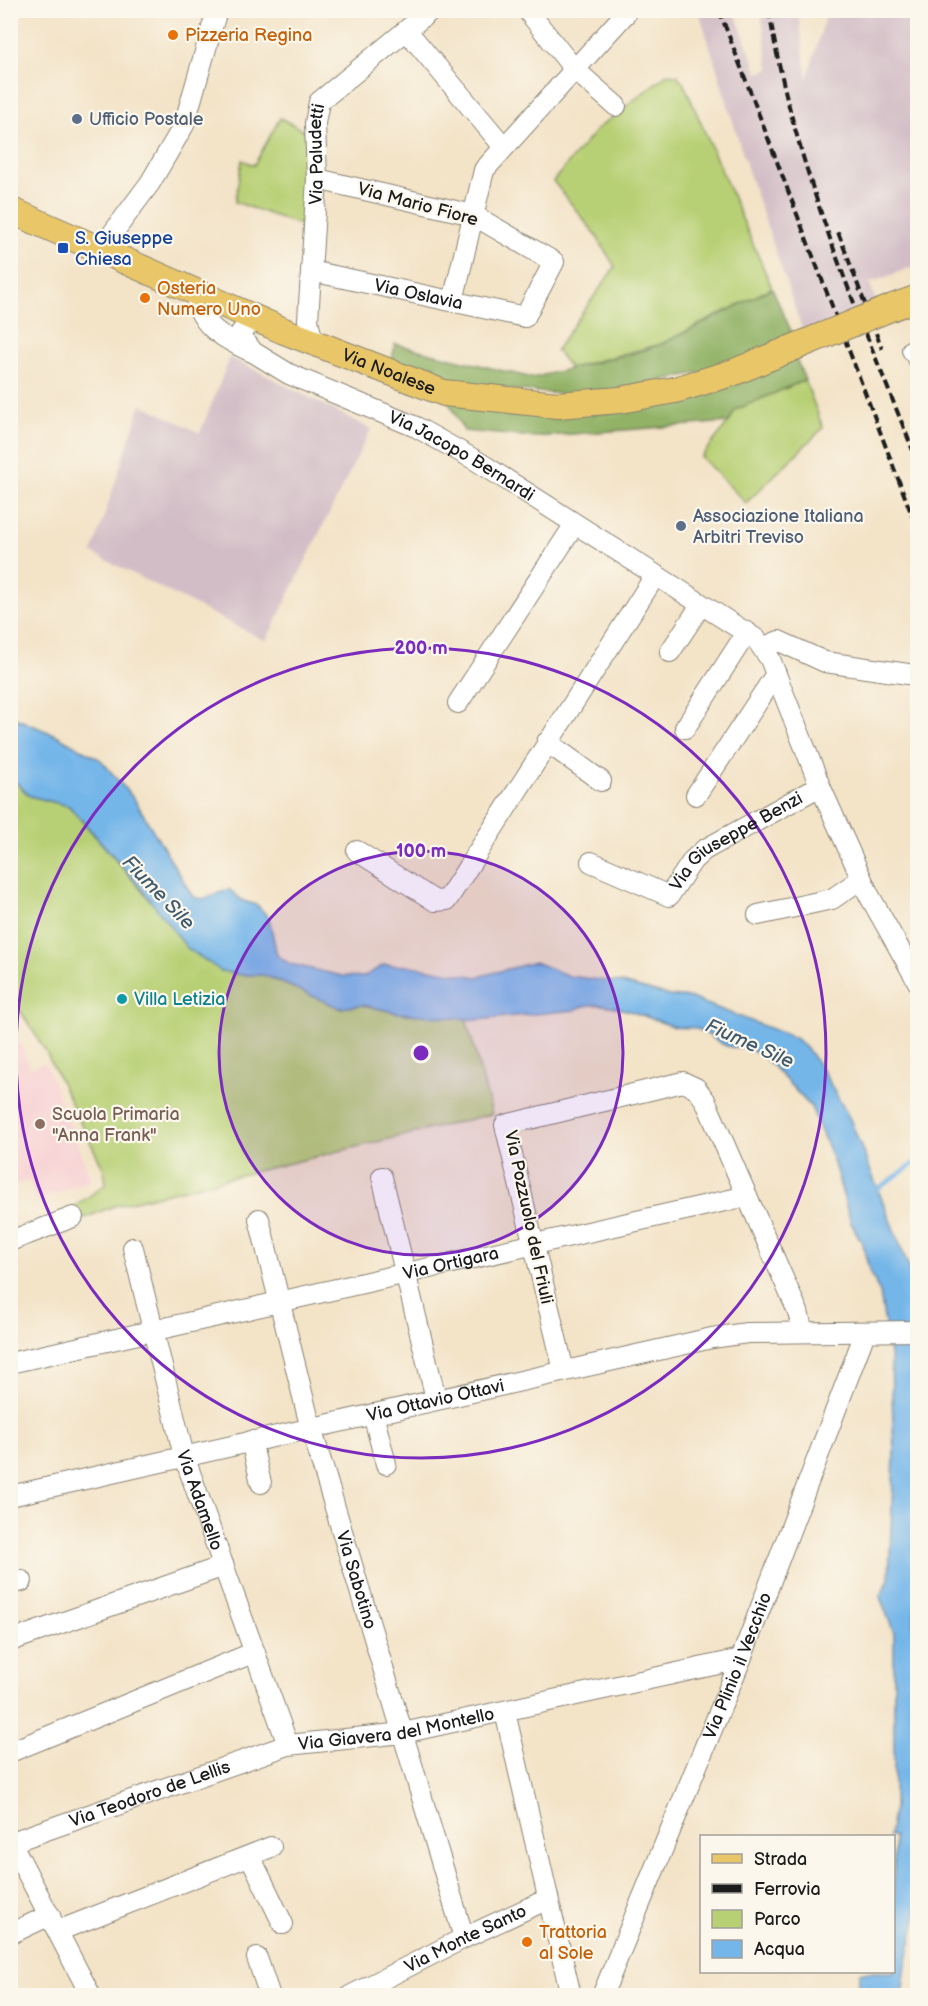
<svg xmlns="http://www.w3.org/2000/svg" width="928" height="2006" viewBox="0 0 928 2006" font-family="'Balsamiq Sans',sans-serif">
  <rect width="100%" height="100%" fill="#fbf7ec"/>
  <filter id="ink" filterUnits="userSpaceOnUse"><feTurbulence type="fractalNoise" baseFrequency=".0167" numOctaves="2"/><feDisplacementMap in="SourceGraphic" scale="12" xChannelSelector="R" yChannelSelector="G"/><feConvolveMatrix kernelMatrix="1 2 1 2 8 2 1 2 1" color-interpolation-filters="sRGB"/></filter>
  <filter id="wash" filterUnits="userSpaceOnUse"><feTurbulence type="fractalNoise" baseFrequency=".008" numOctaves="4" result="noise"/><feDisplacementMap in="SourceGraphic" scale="24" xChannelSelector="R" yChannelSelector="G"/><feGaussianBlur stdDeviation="1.35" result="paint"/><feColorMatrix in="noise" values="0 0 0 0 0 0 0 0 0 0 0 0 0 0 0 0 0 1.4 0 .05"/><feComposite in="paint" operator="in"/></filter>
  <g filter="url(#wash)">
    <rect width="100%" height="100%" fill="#f3e3c7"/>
    <path fill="#f7cfd2" d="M 10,1018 L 30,1068 L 45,1062 L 91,1180 L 37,1201 L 29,1180 L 11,1187 Z"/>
    <path fill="#d2bdc6" d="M 699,11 L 734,11 L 758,73 L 769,69 L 761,11 L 798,11 L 807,79 L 827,11 L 917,11 L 917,265 L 870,283 L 877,304 L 803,332 L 749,174 Z
      M 230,357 L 371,429 L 266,641 L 92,553 L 141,404 L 200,433 Z"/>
    <path fill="#b8d074" stroke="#6a7648" stroke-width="1.5" d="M 667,74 L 677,75 L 684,84 L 772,288 L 661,344 L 570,368 L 556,350 L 615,267 L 596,235 L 553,181 L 597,129 Z
      M 280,118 L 307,132 L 306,227 L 235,202 L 242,160 L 254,165 Z
      M 805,380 L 823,428 L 746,503 L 701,457 L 729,422 L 735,410 Z
      M 10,778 L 30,796 L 69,806 L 162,914 L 242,975 L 264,975 L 340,1008 L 363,1005 L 398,1013 L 466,1019 L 492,1114 L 114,1206 L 75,1222 L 70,1210 L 106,1184 L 104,1170 L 45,1050 L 11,996 Z"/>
    <path fill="#92b266" stroke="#576741" stroke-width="1.5" d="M 772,288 L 795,340 L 727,367 L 584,396 L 463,385 L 392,362 L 395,344 L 532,378 L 642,351 L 664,343 Z
      M 795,356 L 805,380 L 735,410 L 729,422 L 534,437 L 464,431 L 446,397 L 593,414 L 682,402 Z"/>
    <path fill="#74b6e9" stroke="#486982" stroke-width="1.5" d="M 10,716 L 58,736 L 101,760 L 134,799 L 193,897 L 203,899 L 229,889 L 243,901 L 257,905 L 269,918 L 277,955 L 290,964 L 342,976 L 363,977 L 384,965 L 411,966 L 477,977 L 535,962 L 569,976 L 622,983 L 670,996 L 691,998 L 795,1038 L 808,1050 L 823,1071 L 850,1119 L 917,1288 L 918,1592 L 912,1627 L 918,1642 L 916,1919 L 906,1965 L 902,1995 L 856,1995 L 860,1972 L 894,1972 L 894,1836 L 889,1836 L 894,1807 L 894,1633 L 880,1597 L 889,1579 L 894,1455 L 891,1361 L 880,1293 L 869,1269 L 862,1243 L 851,1223 L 833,1160 L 811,1107 L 765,1058 L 745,1046 C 722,1053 714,1033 694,1028 C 688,1027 681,1028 675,1027 C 649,1019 601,994 575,1010 L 477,1020 L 398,1013 L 363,1005 L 340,1008 L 264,975 L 242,975 L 221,971 L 187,948 L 137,883 L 69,806 L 30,796 L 11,778 Z"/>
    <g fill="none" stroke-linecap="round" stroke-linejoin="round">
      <path stroke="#74b6e9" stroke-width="4" d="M 876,1190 L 918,1161"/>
    </g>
  </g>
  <g filter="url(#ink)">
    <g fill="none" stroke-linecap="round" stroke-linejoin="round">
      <g stroke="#888072" stroke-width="22">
        <g id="minor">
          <path d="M 527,10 L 574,69 L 616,106"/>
          <path d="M 407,31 L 504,147"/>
          <path d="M 101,249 L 150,183 L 184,125 L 217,10"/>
          <path id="s1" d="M 311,271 L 525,317 L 554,262 L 473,215 L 317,179"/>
          <path d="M 195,292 C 198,325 223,338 250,351"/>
          <path d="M 453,301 L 484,170 L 625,14 L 623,10"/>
          <path id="s2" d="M 259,320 L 245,327 L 240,334 L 253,352 L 289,374 L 416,427 L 477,461 L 756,639 L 770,659 L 820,786 L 869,895 L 918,982"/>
          <path id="s3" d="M 321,346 L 311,334 L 308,320 L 317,179 L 315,123 L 319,102 L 431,10"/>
          <path d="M 912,350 L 918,359"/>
          <path d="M 764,647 L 779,641 L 825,662 L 908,674"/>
          <path d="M 670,652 L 701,605"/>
          <path d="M 458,703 L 575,524"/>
          <path d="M 685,728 L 747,632"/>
          <path d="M 547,742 L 601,781"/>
          <path d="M 696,795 L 776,674"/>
          <path d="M 357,851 L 435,901 L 447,900 L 655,576"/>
          <path id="s4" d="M 591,862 L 669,896 L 693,860 L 704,850 L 820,786"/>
          <path d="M 758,915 L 832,899 L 861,879"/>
          <path d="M 382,1177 L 436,1399"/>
          <path id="s5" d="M 259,1219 L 309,1421 L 464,1938"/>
          <path d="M 10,1241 L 73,1217"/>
          <path id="s6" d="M 133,1248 L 184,1456 L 288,1745"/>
          <path id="s7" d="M 10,1363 L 747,1196 L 798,1312 L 803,1332"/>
          <path d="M 564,1371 L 505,1125 L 683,1082 L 696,1088 L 705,1100 L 747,1196"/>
          <path d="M 373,1414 L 386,1464"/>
          <path d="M 251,1441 L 261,1483"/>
          <path id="s8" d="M 10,1496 L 712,1338 L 747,1333 L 918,1331"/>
          <path d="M 10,1584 L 22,1581"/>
          <path d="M 10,1641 L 224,1566"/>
          <path d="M 505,1712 L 571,1996"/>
          <path d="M 10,1752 L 255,1652"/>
          <path d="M 10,1840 L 91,1996"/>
          <path id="s9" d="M 12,1842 L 288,1745 L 403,1733 L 741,1659"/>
          <path d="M 250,1856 L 283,1924"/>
          <path d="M 58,1931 L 271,1847"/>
          <path d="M 10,1934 L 50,1915"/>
          <path d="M 257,1958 L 270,1996"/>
          <path id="s10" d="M 350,1996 L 464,1938 L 548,1899"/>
          <path id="s11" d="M 602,1996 L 741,1659 L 865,1333"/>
        </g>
      </g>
      <g stroke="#888072" stroke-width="28">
        <g id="major">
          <path id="s12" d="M 10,210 L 284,331 L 444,393 L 557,405 L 620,400 L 675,390 L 732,373 L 790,349"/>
          <path d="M 893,307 L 918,298"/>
        </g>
      </g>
      <use href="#minor" stroke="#fff" stroke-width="20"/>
      <use href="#major" stroke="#e9c769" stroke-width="26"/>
      <path stroke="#1c1c1c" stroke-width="4" stroke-dasharray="9 4.5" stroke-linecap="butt" d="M 719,10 L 918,531
        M 769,10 C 794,169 859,315 918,463
        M 838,232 L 882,349"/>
      <g stroke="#888072" stroke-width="28" stroke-linecap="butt">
        <path id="major-bridge" d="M 790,349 L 893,307"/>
      </g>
      <use href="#major-bridge" stroke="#e9c769" stroke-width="26"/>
    </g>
  </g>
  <circle cx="421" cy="1053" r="202" fill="#7b2cbf" fill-opacity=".12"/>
  <g fill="none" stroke="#7b2cbf" stroke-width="3">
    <circle cx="421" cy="1053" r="202"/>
    <circle cx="421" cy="1053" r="405"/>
  </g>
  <g fill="#e8710a" stroke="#fbf7ec" stroke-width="2">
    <circle cx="173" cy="35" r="6"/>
    <circle cx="145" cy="298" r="6"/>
    <circle cx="527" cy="1942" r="6"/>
  </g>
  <g fill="#5c6f8a" stroke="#fbf7ec" stroke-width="2">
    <circle cx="77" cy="119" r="6"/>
    <circle cx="681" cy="526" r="6"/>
  </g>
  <rect fill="#1a4fb4" stroke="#fbf7ec" stroke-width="2" x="57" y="242" width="12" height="12" rx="3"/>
  <circle fill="#0f9aa8" stroke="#fbf7ec" stroke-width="2" cx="122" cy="999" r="6"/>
  <circle fill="#8d6e63" stroke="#fbf7ec" stroke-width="2" cx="40" cy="1124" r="6"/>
  <g text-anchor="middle" stroke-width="4.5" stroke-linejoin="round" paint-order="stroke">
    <g font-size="18" fill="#c56008" stroke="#fbf7ec" text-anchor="start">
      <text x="185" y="41">Pizzeria Regina</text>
      <text x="157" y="294">Osteria<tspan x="157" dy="21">Numero Uno</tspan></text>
      <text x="539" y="1938">Trattoria<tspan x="539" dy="21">al Sole</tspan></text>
    </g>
    <g font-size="18" fill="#4e5e75" stroke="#fbf7ec" text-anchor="start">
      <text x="89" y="125">Ufficio Postale</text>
      <text x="693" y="522">Associazione Italiana<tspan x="693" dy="21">Arbitri Treviso</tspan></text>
    </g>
    <g font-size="18" fill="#1c1c1c" stroke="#fbf7ec">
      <text dy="6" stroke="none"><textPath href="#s3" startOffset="196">Via Paludetti</textPath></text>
      <text transform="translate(418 204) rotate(15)" y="6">Via Mario Fiore</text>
      <text dy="6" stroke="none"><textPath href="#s1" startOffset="110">Via Oslavia</textPath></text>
      <text dy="6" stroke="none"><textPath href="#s12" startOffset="412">Via Noalese</textPath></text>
      <text dy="6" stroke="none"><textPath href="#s2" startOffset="280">Via Jacopo Bernardi</textPath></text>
      <text dy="6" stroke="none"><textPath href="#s4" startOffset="174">Via Giuseppe Benzi</textPath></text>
      <text transform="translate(529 1217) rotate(78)" y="6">Via Pozzuolo del Friuli</text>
      <text dy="6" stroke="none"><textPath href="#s7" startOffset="452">Via Ortigara</textPath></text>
      <text dy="6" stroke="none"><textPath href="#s8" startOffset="436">Via Ottavio Ottavi</textPath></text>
      <text dy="6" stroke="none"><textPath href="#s6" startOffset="261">Via Adamello</textPath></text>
      <text dy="6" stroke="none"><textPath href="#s5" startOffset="374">Via Sabotino</textPath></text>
      <text dy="6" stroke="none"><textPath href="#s11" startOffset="357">Via Plinio il Vecchio</textPath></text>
      <text dy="6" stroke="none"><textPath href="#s9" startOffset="402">Via Giavera del Montello</textPath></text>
      <text dy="6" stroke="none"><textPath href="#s9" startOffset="146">Via Teodoro de Lellis</textPath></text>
      <text dy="6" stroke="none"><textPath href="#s10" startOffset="129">Via Monte Santo</textPath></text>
    </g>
    <g font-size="18" fill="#164399" stroke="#fbf7ec" text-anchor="start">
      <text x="75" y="244">S. Giuseppe<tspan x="75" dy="21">Chiesa</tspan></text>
    </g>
    <g font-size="18" fill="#0d838f" stroke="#fbf7ec" text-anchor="start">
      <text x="134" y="1005">Villa Letizia</text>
    </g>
    <g font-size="18" fill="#785e54" stroke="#fbf7ec" text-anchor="start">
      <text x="52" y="1120">Scuola Primaria<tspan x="52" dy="21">"Anna Frank"</tspan></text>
    </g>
    <g font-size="20" font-style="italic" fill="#3f5a6e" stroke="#fbf7ec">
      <text transform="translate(159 892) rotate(46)" y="7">Fiume Sile</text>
      <text transform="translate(750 1043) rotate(24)" y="7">Fiume Sile</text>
    </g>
  </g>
  <circle cx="421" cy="1053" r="9" fill="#7b2cbf" stroke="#fbf7ec" stroke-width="3"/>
  <g font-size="18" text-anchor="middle" font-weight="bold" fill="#7b2cbf" stroke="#fbf7ec" stroke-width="4.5" stroke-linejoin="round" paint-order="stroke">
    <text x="421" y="654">200 m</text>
    <text x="421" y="857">100 m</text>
  </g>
  <rect width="928" height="2006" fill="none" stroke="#fbf7ec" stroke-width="36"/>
  <rect x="700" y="1835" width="195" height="138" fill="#fbf7ec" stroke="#a29f99" stroke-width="1.5"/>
  <rect x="712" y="1854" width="30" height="9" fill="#e9c769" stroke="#a29f99" stroke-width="1.5"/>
  <text x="754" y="1865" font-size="18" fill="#1c1c1c">Strada</text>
  <rect x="712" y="1884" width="30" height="9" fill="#1c1c1c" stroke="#a29f99" stroke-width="1.5"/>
  <text x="754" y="1895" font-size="18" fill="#1c1c1c">Ferrovia</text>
  <rect x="712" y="1910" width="30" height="18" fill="#b8d074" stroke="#a29f99" stroke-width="1.5"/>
  <text x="754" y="1925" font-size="18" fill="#1c1c1c">Parco</text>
  <rect x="712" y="1940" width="30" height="18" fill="#74b6e9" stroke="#a29f99" stroke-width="1.5"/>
  <text x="754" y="1955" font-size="18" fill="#1c1c1c">Acqua</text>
</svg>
